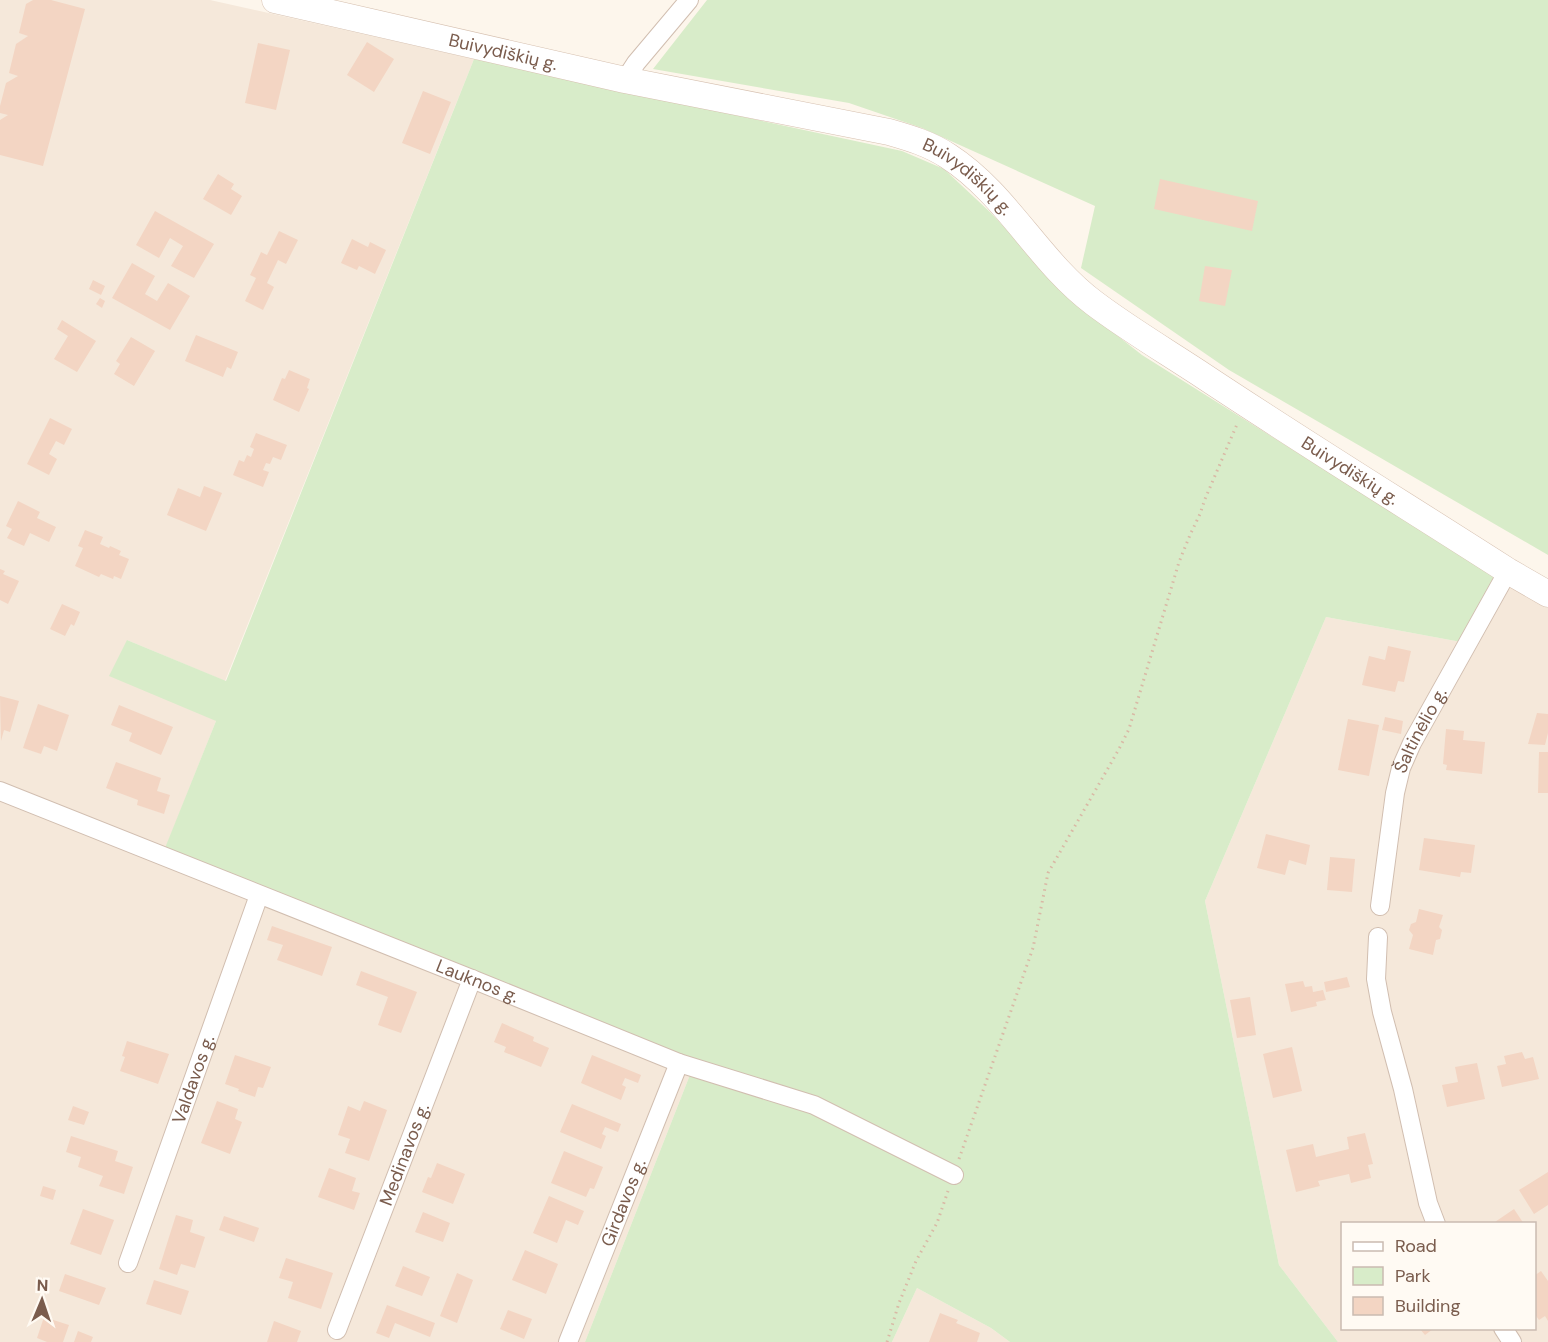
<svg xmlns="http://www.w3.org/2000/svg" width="1548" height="1342" viewBox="0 0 1548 1342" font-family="'DM Sans',sans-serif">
  <rect width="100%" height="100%" fill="#fdf6ec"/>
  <path fill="#f5e8da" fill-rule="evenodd" d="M 0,0 L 210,0 L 474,59 L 225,681 L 127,640 L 216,721 L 166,847 L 695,1062 L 585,1342 L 0,1342 Z
    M 1498,579 L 1548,608 L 1548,1342 L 1338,1342 L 1279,1265 L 1205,901 L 1326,617 L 1461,642 ZM 1342,1224 L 1534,1224 L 1534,1328 L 1342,1328 Z
    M 917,1288 L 991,1328 L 1010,1342 L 892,1342 Z"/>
  <path fill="#d8ecc9" d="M 707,0 L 1548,0 L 1548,555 L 1229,370 L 1081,268 L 1095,206 L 922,128 L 849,103 L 653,69 Z
    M 474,59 L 902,151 L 944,169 L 991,213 L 1072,300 L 1142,355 L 1498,579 L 1461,642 L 1326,617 L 1205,901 L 1279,1265 L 1338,1342 L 1010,1342 L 991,1328 L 917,1288 L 892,1342 L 585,1342 L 695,1062 L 165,848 L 216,721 L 109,676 L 127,640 L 226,681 Z"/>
  <path fill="#f3d5c3" d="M 33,0 L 51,0 L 85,9 L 43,166 L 0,155 L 0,120 L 8,115 L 0,113 L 0,106 L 6,83 L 18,76 L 9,73 L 16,44 L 28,36 L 19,33 L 26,4 Z
    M 367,42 L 394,59 L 374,92 L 347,75 Z
    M 258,43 L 290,50 L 276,110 L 245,103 Z
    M 423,91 L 451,102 L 430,154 L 402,143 Z
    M 218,174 L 234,184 L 231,189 L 242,196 L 231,215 L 203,199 Z
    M 1160,179 L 1258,201 L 1252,231 L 1154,209 Z
    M 155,211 L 214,244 L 194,278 L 171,266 L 183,246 L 170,238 L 159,258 L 136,245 Z
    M 279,231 L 298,240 L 286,264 L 278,260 L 267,283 L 274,287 L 263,310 L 245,301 L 256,278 L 250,275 L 257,261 L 261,252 L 267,255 Z
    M 352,239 L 368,247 L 370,242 L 386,250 L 375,274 L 359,266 L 357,270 L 341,263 Z
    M 132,263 L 155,276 L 145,294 L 157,301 L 168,283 L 190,296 L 170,330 L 112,298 Z
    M 1205,266 L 1232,270 L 1225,306 L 1199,301 Z
    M 93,280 L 105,286 L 101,295 L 89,289 Z
    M 100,298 L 105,301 L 102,308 L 96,304 Z
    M 62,320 L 96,341 L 77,372 L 54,359 L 68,336 L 57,329 Z
    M 196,335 L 238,352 L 231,369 L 227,367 L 223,377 L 185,361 Z
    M 131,337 L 155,351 L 134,386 L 114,374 L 120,364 L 116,361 Z
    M 289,370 L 310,379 L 307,388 L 309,389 L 299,412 L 273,400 L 282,378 L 285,379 Z
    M 50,418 L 72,429 L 64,445 L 56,441 L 49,454 L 57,459 L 49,475 L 27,464 Z
    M 256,433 L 287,445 L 281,460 L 273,457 L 270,464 L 266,463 L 263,470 L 269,472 L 263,487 L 233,475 L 239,460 L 244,462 L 247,455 L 251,457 L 254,449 L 250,447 Z
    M 204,486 L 222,493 L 206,531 L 167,515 L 178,488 L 200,497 Z
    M 18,501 L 40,512 L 37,518 L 56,527 L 49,542 L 30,533 L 24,546 L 7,538 L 12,529 L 6,526 Z
    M 85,530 L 103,537 L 100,544 L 109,548 L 110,546 L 121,551 L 119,555 L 129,559 L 121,579 L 114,576 L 113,579 L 101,574 L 99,577 L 75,566 L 83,548 L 78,546 Z
    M 0,569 L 5,571 L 3,574 L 19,581 L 8,604 L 0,600 Z
    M 62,604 L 80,612 L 74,626 L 71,624 L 65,636 L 50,629 Z
    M 1388,646 L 1411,651 L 1404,682 L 1398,681 L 1395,692 L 1362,685 L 1369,656 L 1385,660 Z
    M 0,696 L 19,701 L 10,732 L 4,730 L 1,741 Z
    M 38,704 L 69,715 L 57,751 L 44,746 L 41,754 L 23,748 Z
    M 119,705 L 173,727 L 161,755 L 129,741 L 132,733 L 111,725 Z
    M 1537,713 L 1548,714 L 1548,733 L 1545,745 L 1528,744 Z
    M 1385,717 L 1403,721 L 1401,734 L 1382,730 Z
    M 1348,719 L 1379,725 L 1369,776 L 1338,770 Z
    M 1446,729 L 1464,731 L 1463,740 L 1485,742 L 1482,774 L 1446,770 L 1447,765 L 1443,764 Z
    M 1539,752 L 1548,752 L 1548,793 L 1538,793 Z
    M 116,762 L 161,778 L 157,791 L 170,795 L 164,814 L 137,805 L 138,800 L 106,788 Z
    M 1266,834 L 1310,845 L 1306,865 L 1289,860 L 1285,875 L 1257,868 Z
    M 1424,838 L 1475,845 L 1471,873 L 1461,872 L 1460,877 L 1419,870 Z
    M 1330,857 L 1355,859 L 1352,892 L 1327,890 Z
    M 1419,909 L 1443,915 L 1439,927 L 1442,930 L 1440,939 L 1436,940 L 1433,955 L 1409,949 L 1413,935 L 1409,930 L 1411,924 L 1416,922 Z
    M 272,926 L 332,947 L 322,976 L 277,960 L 283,945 L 267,940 Z
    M 361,971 L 417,992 L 401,1033 L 378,1025 L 388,997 L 356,985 Z
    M 1347,977 L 1350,987 L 1326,992 L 1324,982 Z
    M 1303,981 L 1305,987 L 1312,986 L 1313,992 L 1323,990 L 1326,1000 L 1316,1002 L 1317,1006 L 1291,1012 L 1285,984 Z
    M 1250,997 L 1256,1035 L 1237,1038 L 1230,1000 Z
    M 502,1023 L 534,1037 L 533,1041 L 549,1048 L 541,1067 L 504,1052 L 506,1047 L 494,1042 Z
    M 127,1041 L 169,1054 L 158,1084 L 120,1071 L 125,1057 L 122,1056 Z
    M 1292,1047 L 1302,1091 L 1273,1098 L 1263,1054 Z
    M 1522,1052 L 1525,1059 L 1533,1057 L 1539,1079 L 1502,1087 L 1497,1066 L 1506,1064 L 1504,1056 Z
    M 235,1055 L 271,1067 L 263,1088 L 258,1087 L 255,1097 L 238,1091 L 239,1089 L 225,1084 Z
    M 592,1055 L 641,1075 L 638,1083 L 625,1078 L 622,1085 L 626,1087 L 621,1100 L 581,1083 Z
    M 1477,1063 L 1485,1099 L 1447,1107 L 1442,1085 L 1458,1082 L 1455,1067 Z
    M 217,1101 L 238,1109 L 235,1119 L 242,1122 L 230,1154 L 201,1143 Z
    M 364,1101 L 387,1110 L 369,1161 L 345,1153 L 350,1139 L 338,1135 L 348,1106 L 360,1111 Z
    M 572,1104 L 621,1124 L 618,1132 L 605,1127 L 602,1134 L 606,1136 L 601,1149 L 560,1132 Z
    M 73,1106 L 89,1112 L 84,1125 L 68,1120 Z
    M 1365,1133 L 1373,1164 L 1368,1165 L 1371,1178 L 1351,1183 L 1349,1174 L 1318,1181 L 1320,1186 L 1296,1192 L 1286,1150 L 1313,1144 L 1316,1157 L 1349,1149 L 1347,1137 Z
    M 71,1136 L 118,1151 L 115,1161 L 133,1167 L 124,1194 L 99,1186 L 103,1176 L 78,1167 L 81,1157 L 66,1152 Z
    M 564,1151 L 603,1167 L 594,1189 L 590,1188 L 586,1197 L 551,1183 Z
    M 437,1163 L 465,1174 L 453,1204 L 422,1192 L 428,1177 L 431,1178 Z
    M 329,1168 L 356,1178 L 352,1191 L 360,1193 L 354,1210 L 318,1197 Z
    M 1548,1172 L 1548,1205 L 1534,1214 L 1519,1190 Z
    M 43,1186 L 56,1190 L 53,1200 L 40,1196 Z
    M 549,1196 L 584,1211 L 578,1225 L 566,1220 L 557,1243 L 533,1233 Z
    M 83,1209 L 114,1220 L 101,1255 L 70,1244 Z
    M 1514,1209 L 1524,1224 L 1492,1224 Z
    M 423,1212 L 450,1223 L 443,1242 L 415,1232 Z
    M 176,1215 L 193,1220 L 190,1232 L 205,1237 L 195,1268 L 181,1264 L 177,1275 L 159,1269 Z
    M 224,1216 L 259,1228 L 254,1242 L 219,1230 Z
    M 525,1250 L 558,1264 L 546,1294 L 512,1280 Z
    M 286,1258 L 333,1273 L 321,1309 L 288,1298 L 293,1282 L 279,1278 Z
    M 403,1266 L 430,1277 L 422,1296 L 395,1286 Z
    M 1541,1271 L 1548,1281 L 1548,1321 L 1545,1316 L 1539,1320 L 1534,1313 L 1534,1276 Z
    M 457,1273 L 473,1280 L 457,1323 L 440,1316 Z
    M 65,1274 L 106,1288 L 99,1305 L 59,1291 Z
    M 154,1280 L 189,1291 L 181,1315 L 146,1304 Z
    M 387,1305 L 435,1323 L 430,1337 L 395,1323 L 389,1338 L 376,1333 Z
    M 508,1310 L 532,1319 L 524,1339 L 500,1329 Z
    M 940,1313 L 958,1320 L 956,1323 L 980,1333 L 977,1342 L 929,1342 Z
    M 44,1317 L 69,1325 L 63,1342 L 47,1342 L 37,1338 Z
    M 274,1321 L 301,1331 L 297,1342 L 267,1342 Z
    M 1420,1329 L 1433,1329 L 1425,1335 Z
    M 78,1331 L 93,1337 L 91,1342 L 74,1342 Z"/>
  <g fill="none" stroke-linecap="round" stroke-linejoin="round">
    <g stroke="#d1beb0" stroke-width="20">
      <g id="street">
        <path d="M 625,80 L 636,63 L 689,0"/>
        <path id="s1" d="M 0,791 L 472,979 L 679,1063 L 814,1105 L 954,1175"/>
        <path id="s2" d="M 1380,906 L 1395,793 L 1401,768 L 1412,743 L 1508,571"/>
        <path d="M 1378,937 L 1376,979 L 1382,1012 L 1403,1089 L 1428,1203 L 1436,1224"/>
        <path id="s3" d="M 128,1263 L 259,895"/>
        <path d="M 1503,1328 L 1512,1342"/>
        <path id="s4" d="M 337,1330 L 472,979"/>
        <path id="s5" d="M 568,1342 L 679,1063"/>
      </g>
    </g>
    <g stroke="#d6c0b0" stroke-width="27">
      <g id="secondary">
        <path id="s6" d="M 275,0 L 625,80 L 889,132 C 910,138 930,144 948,156 C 1007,194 1038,261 1094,303 C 1127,328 1164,350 1199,373 C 1301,441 1405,505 1508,571 L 1548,594"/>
      </g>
    </g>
    <path stroke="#d9b8a5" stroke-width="3" stroke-dasharray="1.5 4.5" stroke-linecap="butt" d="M 959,1159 L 1033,948 L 1048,873 L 1119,749 L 1129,729 L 1179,562 L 1190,535 L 1200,514 L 1205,499 L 1238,422
      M 887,1342 L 899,1303 L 916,1261 L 937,1223 L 948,1191"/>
    <use href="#street" stroke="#fff" stroke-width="18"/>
    <use href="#secondary" stroke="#fff" stroke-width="26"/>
  </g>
  <g text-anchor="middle" stroke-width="4.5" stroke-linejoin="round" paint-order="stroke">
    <g font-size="18" fill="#7a5c4d" stroke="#fffaf3">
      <text dy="6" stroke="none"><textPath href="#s6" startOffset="234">Buivydiškių g.</textPath></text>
      <text dy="6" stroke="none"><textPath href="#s6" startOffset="720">Buivydiškių g.</textPath></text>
      <text dy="6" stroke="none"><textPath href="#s6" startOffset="1206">Buivydiškių g.</textPath></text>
      <text dy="6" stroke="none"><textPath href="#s2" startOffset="182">Šaltinėlio g.</textPath></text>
      <text dy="6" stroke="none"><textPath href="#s1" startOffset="514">Lauknos g.</textPath></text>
      <text dy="6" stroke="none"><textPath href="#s3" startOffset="195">Valdavos g.</textPath></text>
      <text dy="6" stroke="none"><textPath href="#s4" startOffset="188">Medinavos g.</textPath></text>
      <text dy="6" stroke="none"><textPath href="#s5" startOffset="150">Girdavos g.</textPath></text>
    </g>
  </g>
  <rect x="1341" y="1222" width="195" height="108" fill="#fffaf3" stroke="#cabbb1" stroke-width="1.5"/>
  <rect x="1353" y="1242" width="30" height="9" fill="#ffffff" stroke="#cabbb1" stroke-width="1.5"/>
  <text x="1395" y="1252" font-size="18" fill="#7a5c4d">Road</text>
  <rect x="1353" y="1267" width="30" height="18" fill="#d8ecc9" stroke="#cabbb1" stroke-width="1.5"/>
  <text x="1395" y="1282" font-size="18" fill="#7a5c4d">Park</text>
  <rect x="1353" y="1297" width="30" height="18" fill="#f3d5c3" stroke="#cabbb1" stroke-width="1.5"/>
  <text x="1395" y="1312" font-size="18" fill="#7a5c4d">Building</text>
  <g transform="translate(42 1300) rotate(2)" stroke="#fffaf3" stroke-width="4.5" paint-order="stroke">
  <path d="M0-4.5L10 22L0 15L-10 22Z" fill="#7a5c4d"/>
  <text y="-9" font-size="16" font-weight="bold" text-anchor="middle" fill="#7a5c4d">N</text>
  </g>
</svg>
